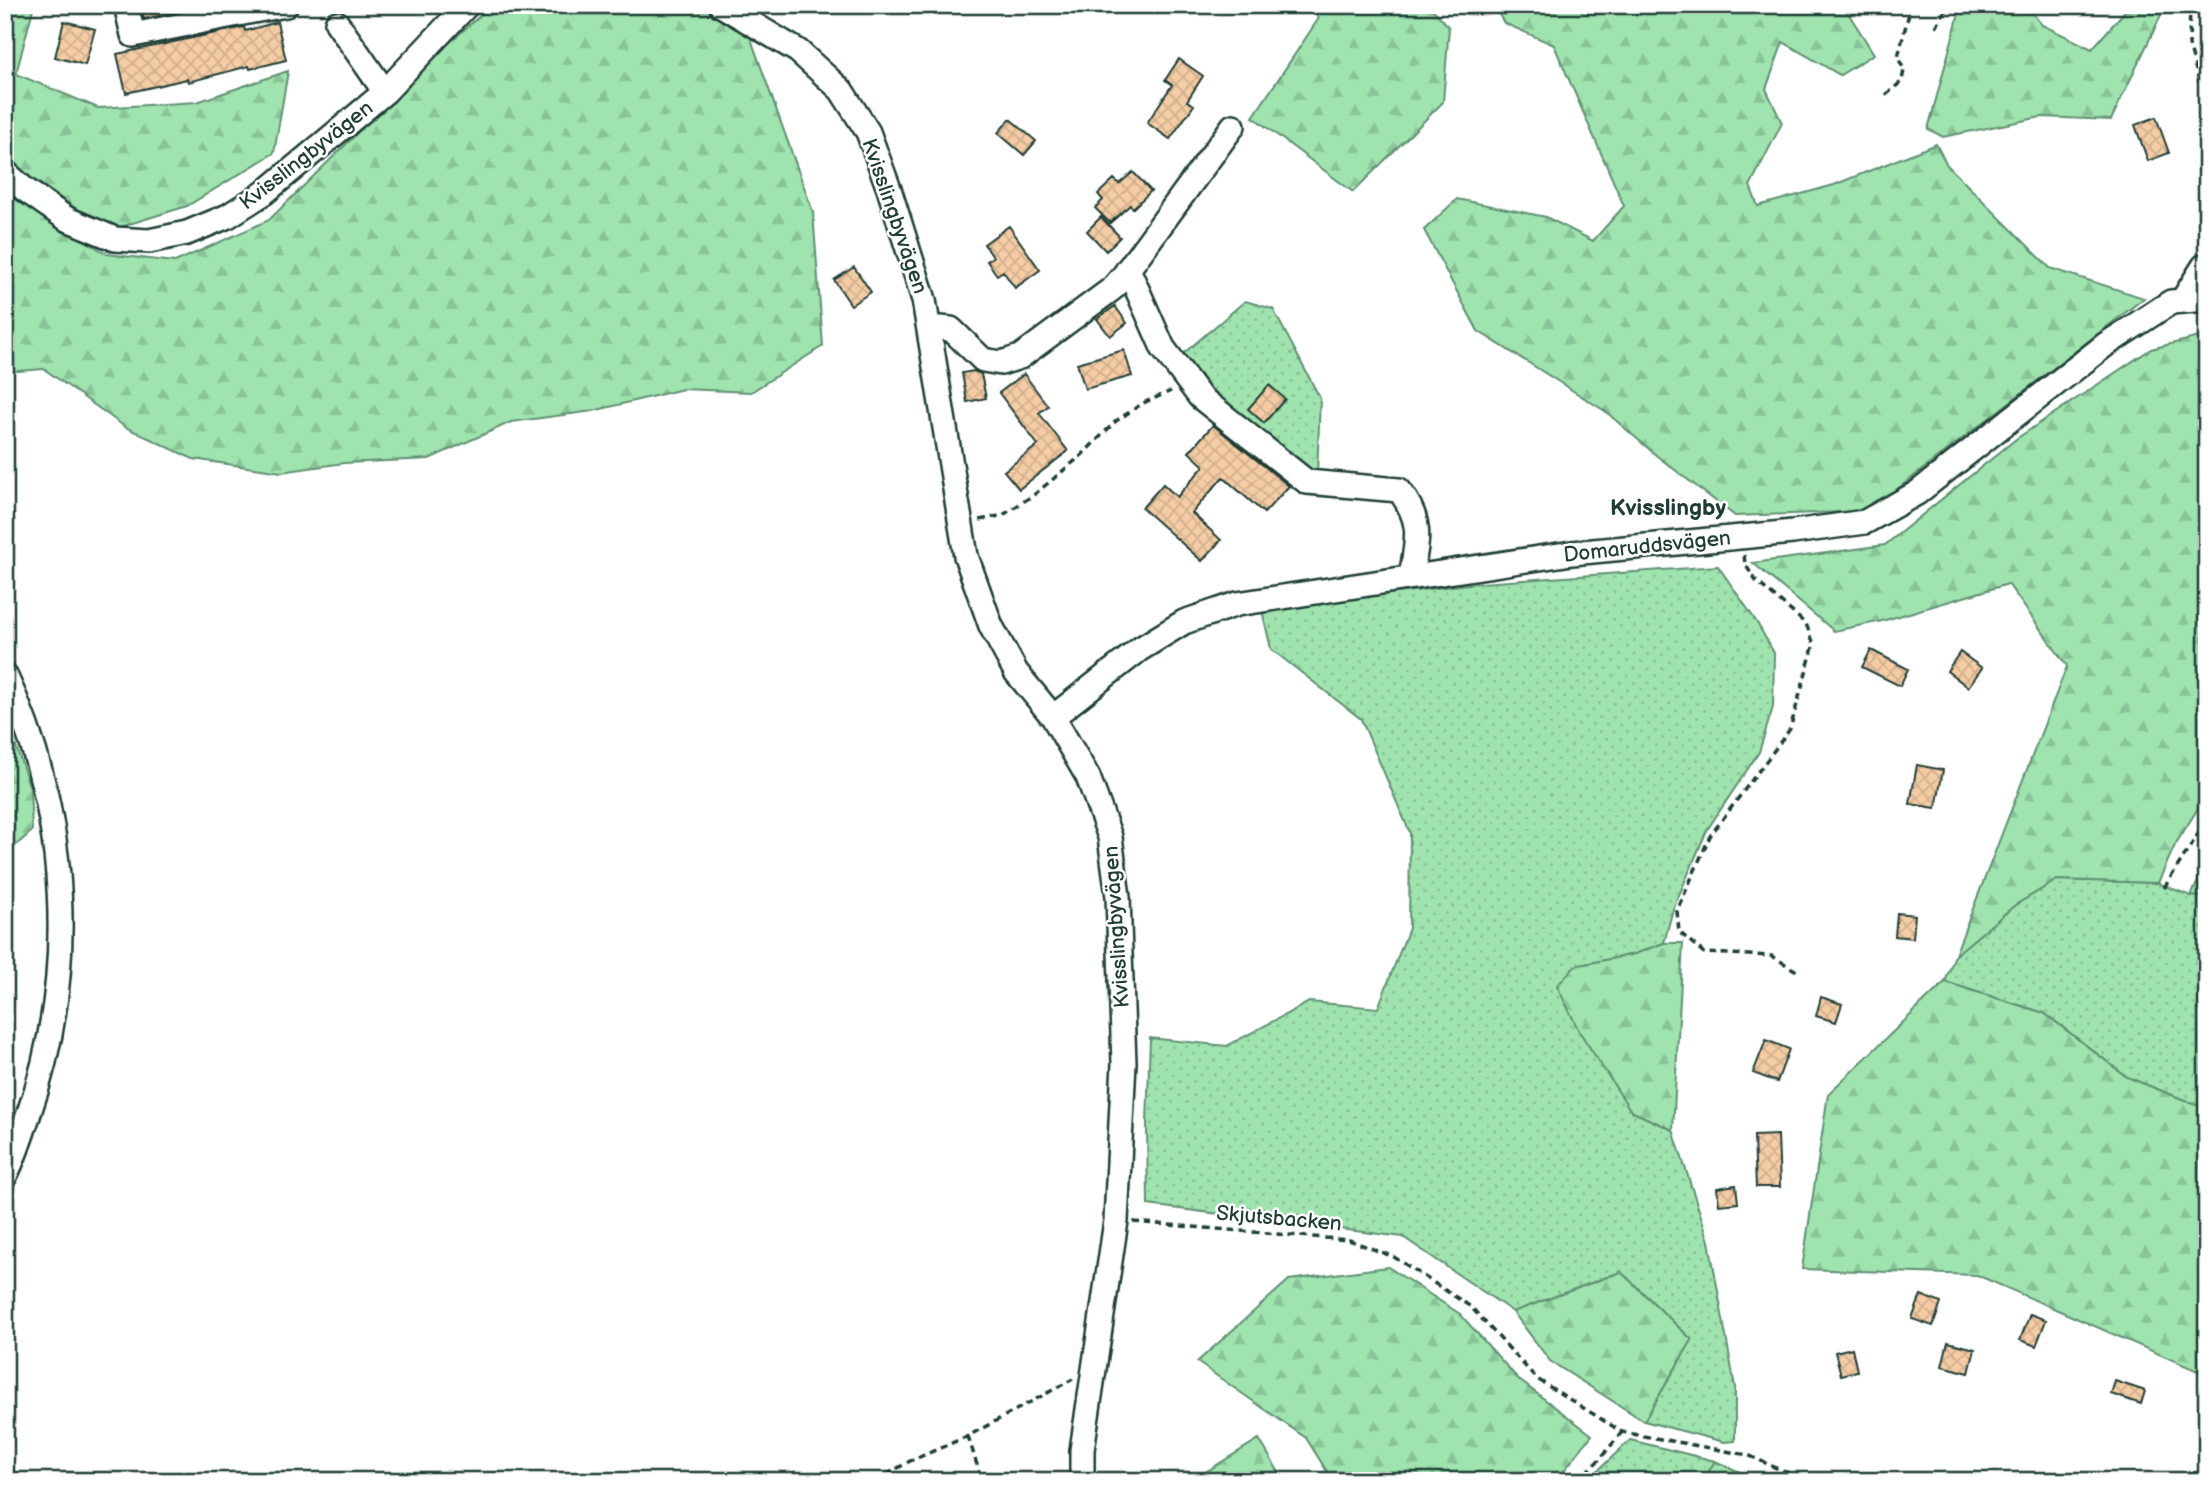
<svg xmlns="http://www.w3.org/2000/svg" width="2212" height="1486" viewBox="0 0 2212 1486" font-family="'Balsamiq Sans',sans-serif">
  <defs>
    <pattern id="grass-dots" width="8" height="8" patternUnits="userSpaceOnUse" patternTransform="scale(1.75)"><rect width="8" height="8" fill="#9fe3af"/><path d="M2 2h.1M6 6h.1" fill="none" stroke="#88c497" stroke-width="1.8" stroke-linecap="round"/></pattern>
    <pattern id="forest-firs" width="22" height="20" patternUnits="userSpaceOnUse" patternTransform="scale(1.75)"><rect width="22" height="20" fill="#9fe3af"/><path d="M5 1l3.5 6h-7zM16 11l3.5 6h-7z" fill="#88c497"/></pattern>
    <pattern id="building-cross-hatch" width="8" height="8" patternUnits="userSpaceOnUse" patternTransform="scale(1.75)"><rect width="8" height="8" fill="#f5cca4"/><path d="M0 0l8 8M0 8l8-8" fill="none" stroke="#d2b08e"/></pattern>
  </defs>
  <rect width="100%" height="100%" fill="#fff"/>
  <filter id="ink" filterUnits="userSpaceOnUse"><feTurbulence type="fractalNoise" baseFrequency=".0143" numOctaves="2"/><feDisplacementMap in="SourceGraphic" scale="14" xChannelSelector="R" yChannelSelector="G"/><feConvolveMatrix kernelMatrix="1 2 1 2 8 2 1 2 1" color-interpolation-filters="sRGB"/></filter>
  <g filter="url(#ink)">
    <path fill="url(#grass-dots)" stroke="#5f9072" stroke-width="2" d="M 1245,301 L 1273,309 L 1320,398 L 1317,475 L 1301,472 L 1204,392 L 1184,353 Z
      M 1718,566 L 1756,621 L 1774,653 L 1773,707 L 1759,752 L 1707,830 L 1673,909 L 1664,943 L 1635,954 L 1575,966 L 1631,1111 L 1673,1130 L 1709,1241 L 1735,1387 L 1735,1441 L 1724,1442 L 1644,1421 L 1692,1340 L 1621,1272 L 1513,1312 L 1403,1237 L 1148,1205 L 1147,1123 L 1150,1038 L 1227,1046 L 1309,1002 L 1378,1008 L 1409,928 L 1410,833 L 1361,719 L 1271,649 L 1262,610 L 1468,584 Z
      M 2057,880 L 2158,883 L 2191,896 L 2207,897 L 2207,1109 L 2127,1077 L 2044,1013 L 1945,982 L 1955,955 L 2015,905 Z
      M 1630,1440 L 1715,1461 L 1703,1481 L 1587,1481 Z"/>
    <path fill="url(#forest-firs)" stroke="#5f9072" stroke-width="2" d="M 5,5 L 34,5 L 16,74 L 98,108 L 197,102 L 288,71 L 274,153 L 187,206 L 117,228 L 77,209 L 5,160 Z
      M 492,5 L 706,5 L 747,28 L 813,212 L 823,346 L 751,392 L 683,389 L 593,411 L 511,422 L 429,459 L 344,463 L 281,472 L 193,459 L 125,427 L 44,369 L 5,372 L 5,185 L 39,212 L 107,254 L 175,262 L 269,220 L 449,43 Z
      M 1305,5 L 1429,5 L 1449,27 L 1443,102 L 1353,192 L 1253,117 L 1319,18 Z
      M 1493,5 L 1843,5 L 1874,54 L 1840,75 L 1783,42 L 1766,89 L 1782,123 L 1750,186 L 1758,206 L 1834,185 L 1936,144 L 1947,165 L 2050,268 L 2144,298 L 1869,511 L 1735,516 L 1657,456 L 1605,411 L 1478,331 L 1424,230 L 1457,199 L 1546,217 L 1593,241 L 1624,206 L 1554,45 L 1504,23 Z
      M 1966,5 L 2037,5 L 2031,11 L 2042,25 L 2092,49 L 2130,5 L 2166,5 L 2111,120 L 2041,117 L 1943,137 L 1928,129 L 1960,10 Z
      M 2200,5 L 2207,5 L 2207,85 L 2204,75 Z
      M 2207,335 L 2207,794 L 2175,845 L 2158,883 L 2057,880 L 2015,905 L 1955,955 L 2067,666 L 2008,584 L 1882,621 L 1834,631 L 1753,563 L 1885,545 L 2016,439 L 2151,349 Z
      M 5,714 L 30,788 L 32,831 L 5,855 Z
      M 2207,862 L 2207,897 L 2191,896 Z
      M 1664,943 L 1683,943 L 1673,1130 L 1631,1111 L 1579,1031 L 1557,986 L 1575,966 L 1635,954 Z
      M 1945,982 L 2044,1013 L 2127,1077 L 2207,1109 L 2207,1375 L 1977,1275 L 1802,1269 L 1828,1094 Z
      M 1388,1267 L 1460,1314 L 1519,1380 L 1592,1435 L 1556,1481 L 1333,1481 L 1306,1438 L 1197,1362 L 1289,1280 Z
      M 1621,1272 L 1692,1340 L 1644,1421 L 1550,1361 L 1513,1312 Z
      M 1259,1439 L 1284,1481 L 1199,1481 L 1196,1478 Z
      M 1715,1461 L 1760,1481 L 1703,1481 Z"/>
    <path fill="url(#building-cross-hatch)" stroke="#1f3d34" stroke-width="2" d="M 140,5 L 210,5 L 144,19 Z
      M 64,21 L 95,29 L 85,65 L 55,57 Z
      M 277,22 L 286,60 L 250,69 L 249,66 L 188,82 L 187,79 L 126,93 L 117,54 L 244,27 L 245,31 Z
      M 1179,59 L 1203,76 L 1187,101 L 1194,105 L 1170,139 L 1147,123 L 1172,85 L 1165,80 Z
      M 2156,117 L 2169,153 L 2148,161 L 2135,125 Z
      M 1010,119 L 1036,141 L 1024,155 L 998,133 Z
      M 1133,172 L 1151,191 L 1133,208 L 1130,205 L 1110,223 L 1095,208 L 1103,200 L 1098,194 L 1114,179 L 1119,184 Z
      M 1101,217 L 1120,237 L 1106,251 L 1087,231 Z
      M 1009,226 L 1040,270 L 1015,288 L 1003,271 L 997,275 L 987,261 L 993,257 L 984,244 Z
      M 854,267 L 871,292 L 851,305 L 834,280 Z
      M 1115,306 L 1127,323 L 1110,336 L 1097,319 Z
      M 1124,350 L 1132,376 L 1085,389 L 1077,363 Z
      M 974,371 L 981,374 L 986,398 L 967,402 L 962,373 Z
      M 1024,374 L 1048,406 L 1039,413 L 1068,451 L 1019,489 L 1004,471 L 1038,445 L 999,393 Z
      M 1269,385 L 1285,399 L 1264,423 L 1248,409 Z
      M 1213,425 L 1289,486 L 1264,513 L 1223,477 L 1192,513 L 1221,540 L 1202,561 L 1142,508 L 1163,484 L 1177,497 L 1204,466 L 1189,452 Z
      M 1871,650 L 1908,669 L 1900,686 L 1862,667 Z
      M 1960,652 L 1982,668 L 1968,687 L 1947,671 Z
      M 1917,765 L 1943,770 L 1936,808 L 1910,804 Z
      M 1897,913 L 1915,915 L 1913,938 L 1895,936 Z
      M 1821,997 L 1842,1004 L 1836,1022 L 1816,1016 Z
      M 1766,1040 L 1789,1049 L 1777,1082 L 1753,1073 Z
      M 1778,1135 L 1780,1187 L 1756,1187 L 1754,1136 Z
      M 1736,1185 L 1738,1203 L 1719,1205 L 1717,1188 Z
      M 1921,1295 L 1941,1303 L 1933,1326 L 1912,1319 Z
      M 2030,1314 L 2046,1320 L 2036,1346 L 2020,1340 Z
      M 1948,1342 L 1975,1349 L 1969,1373 L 1942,1366 Z
      M 1852,1348 L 1857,1371 L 1841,1375 L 1835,1352 Z
      M 2115,1381 L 2145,1391 L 2141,1404 L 2111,1394 Z"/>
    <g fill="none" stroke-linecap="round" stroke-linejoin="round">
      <g stroke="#1f3d34" stroke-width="28">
        <path id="minor" d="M 126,5 L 133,35 L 248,12 L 246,5
          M 721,5 L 798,51 L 841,90 L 868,132 L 889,189 L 924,300 L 966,556 L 991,626 L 1016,672 L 1053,717 L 1088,777 L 1110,837 L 1118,897 L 1124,1063 L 1116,1221 L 1082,1450 L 1082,1481
          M 248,12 L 286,5
          M 337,23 L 385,92
          M 5,172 L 24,189 L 67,219 L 115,239 L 149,241 L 187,233 L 228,216 L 264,193 L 385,92 L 467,5
          M 1128,269 L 1163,348 L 1200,397 L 1307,482 L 1399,490 C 1424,523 1417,540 1411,577
          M 2182,301 L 2204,266 L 2207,265
          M 929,327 L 951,329 L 983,360 L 1001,363 L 1020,357 L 1112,289 L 1124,275 L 1233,126
          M 5,675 C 69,811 78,974 28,1116 C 21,1136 15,1157 5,1176
          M 1053,717 L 1140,649 L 1184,622 L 1237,604 L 1572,553 L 1793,532 L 1865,522 L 1917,493 L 2105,345 L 2171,302 L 2207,299"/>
      </g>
      <path stroke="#1f3d34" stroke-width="3.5" stroke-dasharray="7 5" stroke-linecap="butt" d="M 2190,5 L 2189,45 L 2207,110
        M 1936,27 L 1948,5
        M 1886,95 L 1902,81 L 1904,70 L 1898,57 L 1911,5
        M 980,520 L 1003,515 L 1035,494 L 1082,455 L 1116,421 L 1143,403 L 1171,391
        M 1744,555 L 1745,564 L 1756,581 L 1806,624 L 1814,644 L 1790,729 L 1710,836 L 1677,911 L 1679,932 L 1704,953 L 1772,956 L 1800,973
        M 2164,888 L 2207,820
        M 1133,1222 L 1349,1240 L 1394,1257 L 1471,1307 L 1537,1379 L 1622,1432 L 1748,1455 L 1785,1472 L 1829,1481
        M 968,1436 L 982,1481
        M 876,1481 L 910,1461 L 968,1436 L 1073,1379
        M 1577,1481 L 1600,1459 L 1622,1432"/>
      <use href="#minor" stroke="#fff" stroke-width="23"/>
    </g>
  </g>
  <g text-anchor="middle" stroke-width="5" stroke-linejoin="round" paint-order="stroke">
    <g font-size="21" fill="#1f3d34" stroke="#fff">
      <text transform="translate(306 155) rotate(-38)" y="7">Kvisslingbyvägen</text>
      <text transform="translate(895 216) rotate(71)" y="7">Kvisslingbyvägen</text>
      <text transform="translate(1647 546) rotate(-6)" y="7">Domaruddsvägen</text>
      <text transform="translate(1116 927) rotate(-94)" y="7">Kvisslingbyvägen</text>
      <text transform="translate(1279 1218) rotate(5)" y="7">Skjutsbacken</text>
    </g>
    <g font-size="23" font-weight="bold" fill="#1f3d34" stroke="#fff">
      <text x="1668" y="515">Kvisslingby</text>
    </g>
  </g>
  <rect width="2212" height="1486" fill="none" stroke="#fff" stroke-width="28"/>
  <rect x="14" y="14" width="2184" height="1458" fill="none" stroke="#1f3d34" stroke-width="2.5" filter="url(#ink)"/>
</svg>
